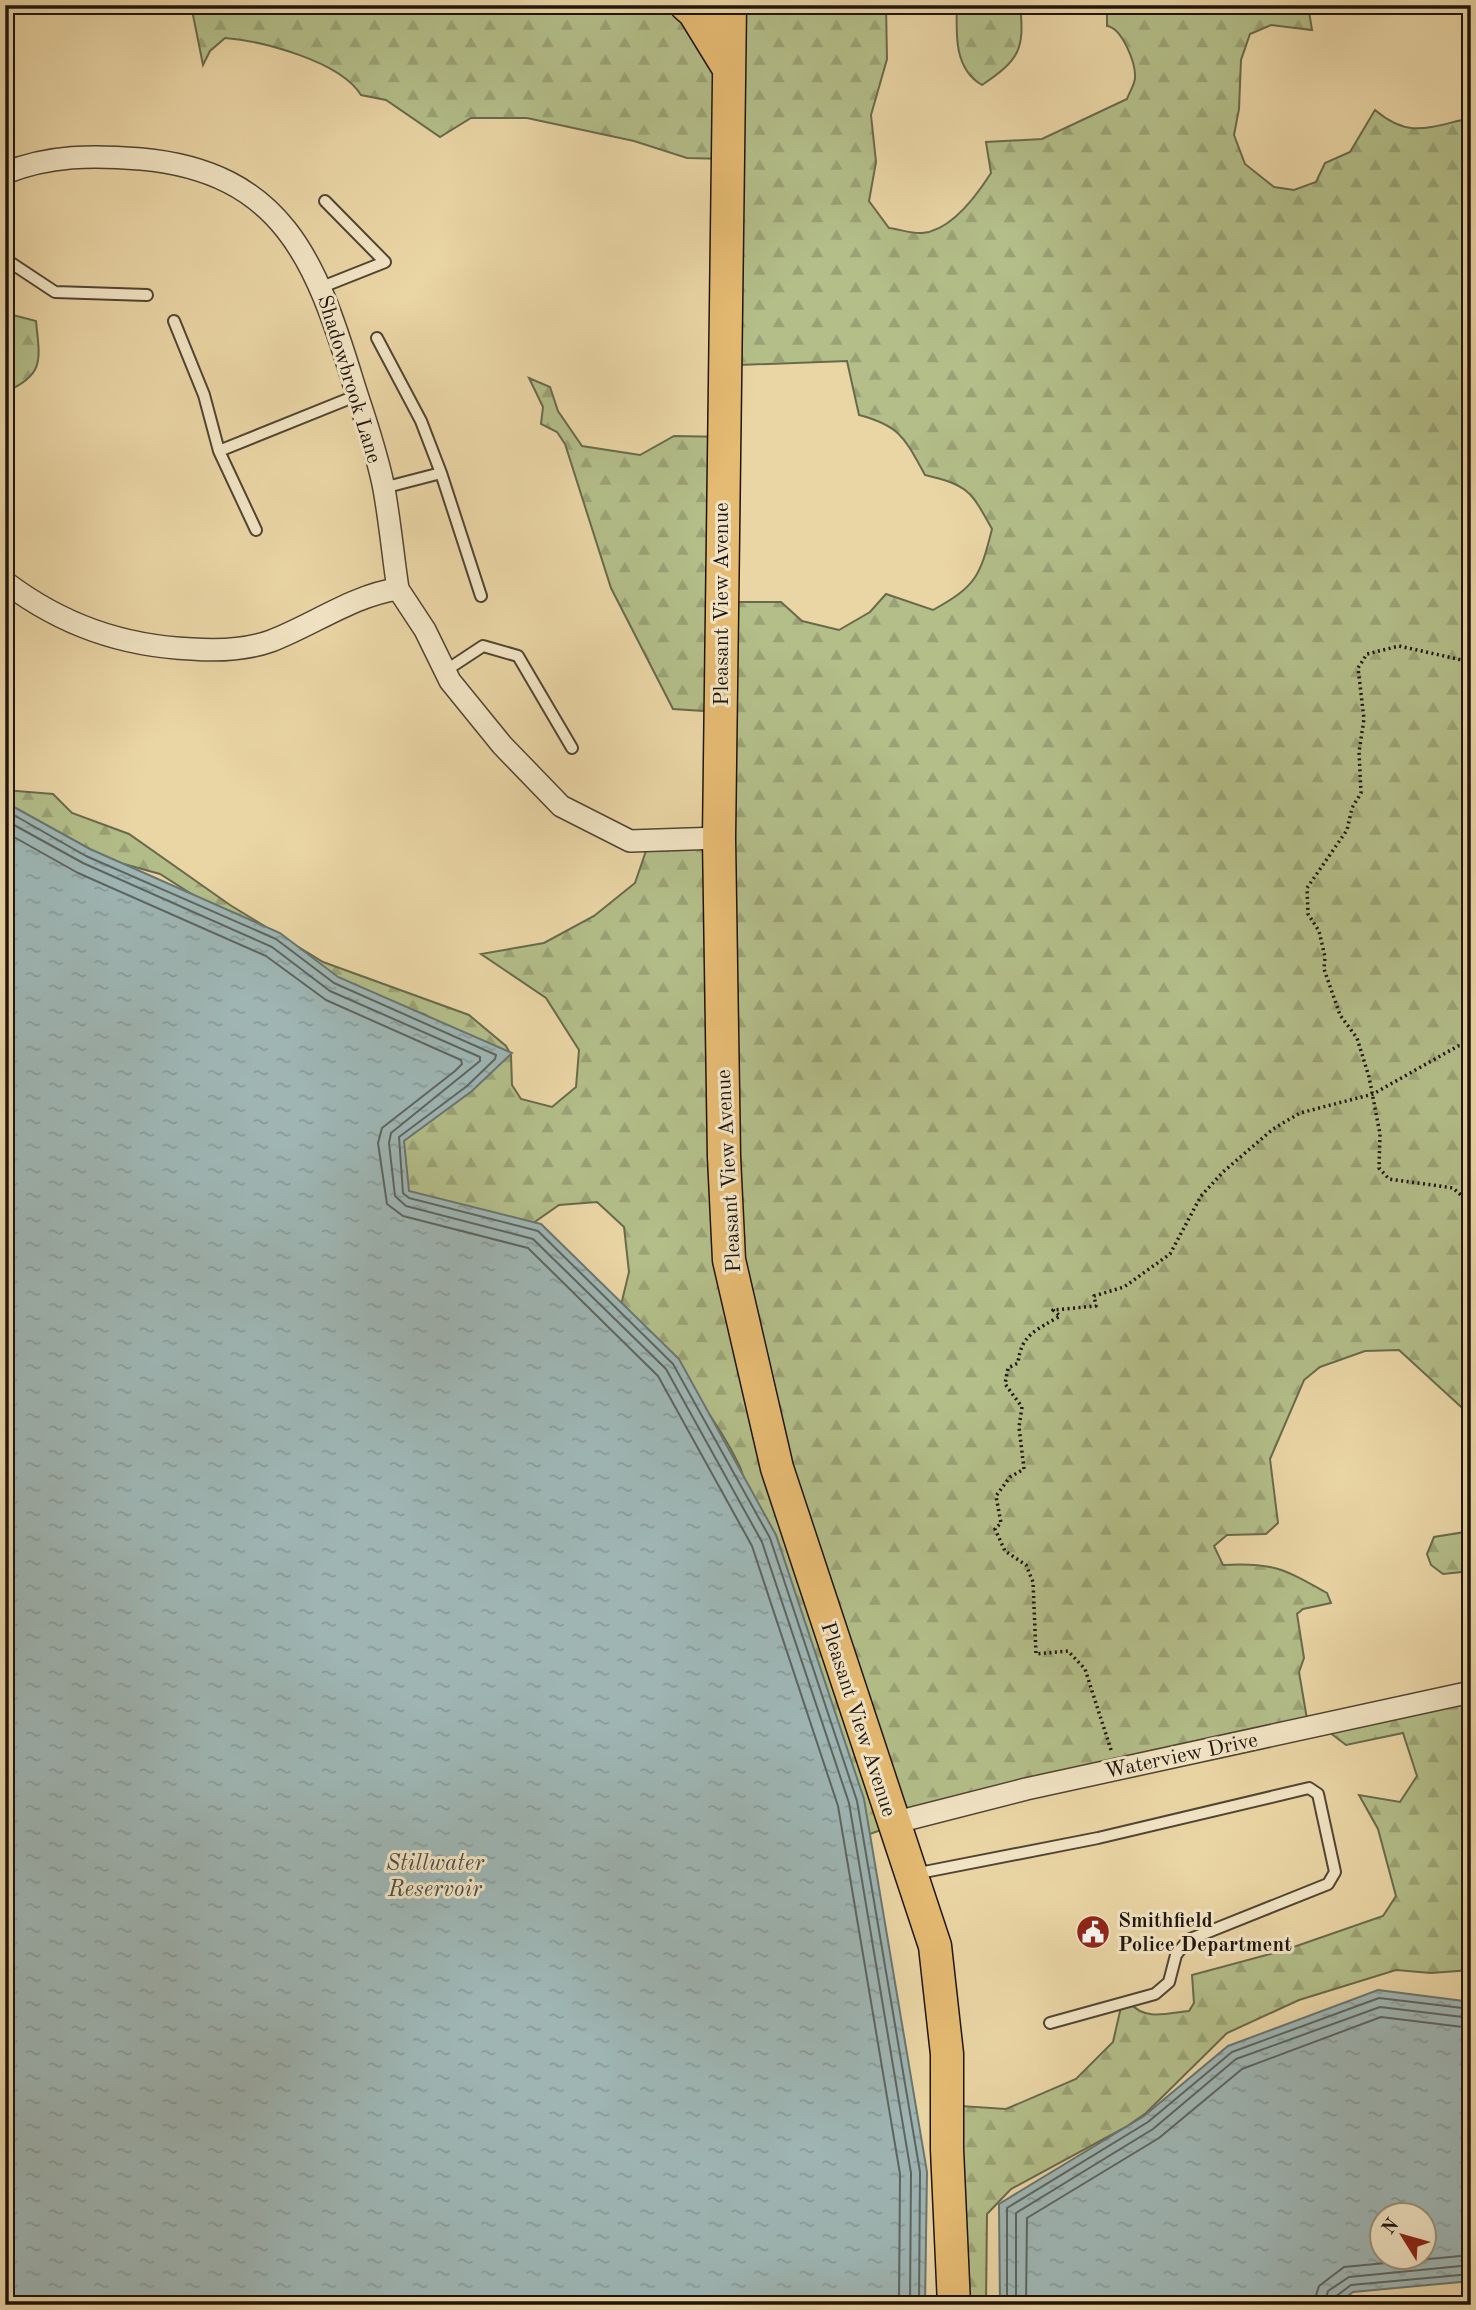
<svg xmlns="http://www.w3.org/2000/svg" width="1476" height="2310" viewBox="0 0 1476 2310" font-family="'Old Standard TT',serif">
  <defs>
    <pattern id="forest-firs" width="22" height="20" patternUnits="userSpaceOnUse" patternTransform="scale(1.75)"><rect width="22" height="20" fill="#b3be89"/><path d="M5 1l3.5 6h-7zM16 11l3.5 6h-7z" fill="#9aa275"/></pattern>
    <pattern id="water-ripples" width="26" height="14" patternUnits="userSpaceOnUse" patternTransform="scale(1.75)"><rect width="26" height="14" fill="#9eb5b3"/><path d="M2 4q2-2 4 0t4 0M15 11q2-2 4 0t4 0" fill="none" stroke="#889b99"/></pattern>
  </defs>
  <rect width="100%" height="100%" fill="#ead5a5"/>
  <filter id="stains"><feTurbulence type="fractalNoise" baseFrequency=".00286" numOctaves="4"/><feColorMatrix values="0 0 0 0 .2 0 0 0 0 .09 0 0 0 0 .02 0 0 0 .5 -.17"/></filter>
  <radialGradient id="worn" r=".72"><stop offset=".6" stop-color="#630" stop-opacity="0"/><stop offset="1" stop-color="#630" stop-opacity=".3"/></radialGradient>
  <path fill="url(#forest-firs)" stroke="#696a4c" stroke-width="2" d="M 191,5 L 886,5 L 887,59 L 871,115 L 876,162 L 869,201 L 889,228 C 899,229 912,234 922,233 C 951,231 977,195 991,173 L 986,142 L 1042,139 L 1127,99 C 1129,93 1135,84 1135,78 C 1136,63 1122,28 1107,26 L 1107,5 L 1308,5 L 1312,30 L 1271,25 L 1250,34 L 1241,60 L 1239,109 L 1234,135 L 1245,164 L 1274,187 L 1294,190 L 1316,182 L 1325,163 L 1350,152 L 1375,110 C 1408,138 1427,128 1466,119 L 1471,122 L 1471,1416 L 1399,1350 L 1365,1351 L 1320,1367 L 1304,1380 L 1270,1459 L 1278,1523 L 1266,1534 L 1227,1535 L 1214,1546 L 1223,1565 C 1273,1562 1284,1569 1327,1593 L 1331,1603 L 1303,1609 L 1297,1614 L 1304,1658 L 1299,1672 L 1308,1725 L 898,1824 L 867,1835 L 740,1467 C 711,1406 664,1357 621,1305 L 629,1272 L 624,1227 L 597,1202 L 559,1205 L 519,1233 L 400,1208 L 399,1146 L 462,1046 L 426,1015 L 320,976 L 160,874 L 5,831 L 5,790 L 53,794 L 72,813 L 129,834 L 230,905 L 323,962 L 469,1015 L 506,1046 L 511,1055 L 512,1085 L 521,1099 L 552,1107 L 576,1087 L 579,1050 L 546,998 L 481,954 L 544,943 L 594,916 L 635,883 L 649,842 L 725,846 L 719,712 L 673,709 L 611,588 L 565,444 L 557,432 L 541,424 L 543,407 L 529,378 L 550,387 L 558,411 L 582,446 L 640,455 L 674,436 L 729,437 L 732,602 L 781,602 L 802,621 L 839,630 L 870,612 L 886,594 L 933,610 C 976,586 980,577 992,529 C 971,491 968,485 925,475 C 905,439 901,426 859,415 L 847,361 L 739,365 L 727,159 L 687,158 L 634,141 L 527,118 L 471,118 L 440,137 L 386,100 L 361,95 C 340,61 262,41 225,38 L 210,51 L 203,65 Z
    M 957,5 L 1020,5 C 1025,50 1019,60 982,85 C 954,69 956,34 957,5 Z
    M 5,313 L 36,321 C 40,360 45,375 5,392 Z
    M 1471,1531 L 1471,1571 L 1443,1574 L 1431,1565 L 1427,1554 L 1434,1537 Z
    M 1471,1691 L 1471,1970 L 1431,1973 L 1396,1970 L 1299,2000 L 1227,2033 L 1146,2113 L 1126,2127 L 1011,2189 L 987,2214 L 986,2305 L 956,2305 L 961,2106 L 1006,2109 L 1076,2079 L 1113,2042 L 1121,2007 L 1130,2003 C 1145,2021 1168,2013 1189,2011 L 1194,2003 L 1192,1975 L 1285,1950 L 1383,1916 L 1396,1896 L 1378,1829 L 1359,1795 L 1400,1802 L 1417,1776 L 1403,1733 L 1346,1745 L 1320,1725 Z"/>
  <path fill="url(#water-ripples)" stroke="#6b7571" stroke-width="2" fill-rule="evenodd" d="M 5,802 L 90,849 L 280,933 L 338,977 L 512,1053 L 472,1091 L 404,1141 L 409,1191 L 541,1224 L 679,1359 L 776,1535 L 864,1799 L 927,2172 L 925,2305 L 5,2305 Z
    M 1378,1990 L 1471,2002 L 1471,2281 L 1353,2292 L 1336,2305 L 1000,2305 L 999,2204 L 1144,2116 L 1228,2046 ZM 1382,2216 L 1424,2216 L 1424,2258 L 1382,2258 Z"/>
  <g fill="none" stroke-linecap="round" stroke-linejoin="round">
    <path stroke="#5e6560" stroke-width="2" d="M 5,810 L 86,856 L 276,939 L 334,983 L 496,1055 L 495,1059 L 467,1086 L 399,1137 L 403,1193 L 409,1198 L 538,1231 L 673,1364 L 770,1538 L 857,1801 L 920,2172 L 919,2305
      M 5,820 L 83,863 L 272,947 L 330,991 L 480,1057 L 480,1061 L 391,1133 L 389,1143 L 395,1196 L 406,1206 L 533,1239 L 666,1369 L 762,1542 L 849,1803 L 911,2173 L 910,2305
      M 5,832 L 78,873 L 266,956 L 326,1000 L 461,1060 L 462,1064 L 455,1071 L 382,1128 L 378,1143 L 387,1204 L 403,1216 L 528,1248 L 658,1376 L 752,1546 L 838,1806 L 900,2174 L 899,2305
      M 1007,2305 L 1007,2208 L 1148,2122 L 1232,2052 L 1379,1998 L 1471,2009
      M 1016,2305 L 1016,2213 L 1153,2129 L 1236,2059 L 1380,2007 L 1471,2018
      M 1026,2305 L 1027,2218 L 1159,2138 L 1242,2069 L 1381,2017 L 1471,2028
      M 1313,2305 L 1319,2286 L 1344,2267 L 1471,2255
      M 1324,2305 L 1328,2291 L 1349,2277 L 1471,2265
      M 1333,2305 L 1335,2297 L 1351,2285 L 1471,2274"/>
    <g stroke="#524534" stroke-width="14">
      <path id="lane" d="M 5,259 L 55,292 L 147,295
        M 322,287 L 385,262 L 325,201
        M 174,321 L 204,395 L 219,451 L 358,395
        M 377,338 L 421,421 L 441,473
        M 219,451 L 256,530
        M 383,488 L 441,473 L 481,596
        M 445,671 L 483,646 L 518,656 L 572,748
        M 914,1874 L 1098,1838 L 1309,1788 L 1318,1794 L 1335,1872 L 1328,1884 L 1188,1940 L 1176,1955 L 1169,1982 L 1155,1994 L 1050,2023"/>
    </g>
    <g stroke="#524534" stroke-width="24">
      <path id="street" d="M 5,173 C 50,155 93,155 141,159 C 283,172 316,261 353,382 C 364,417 377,452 384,489 C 390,522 393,556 398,589 C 354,595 313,625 271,641 C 246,650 219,651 192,649 C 122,646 62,625 5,582
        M 398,589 L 425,630 L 450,681 L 502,745 L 561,806 L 630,841 L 719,838
        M 893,1823 L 1026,1789 L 1471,1692"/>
    </g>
    <g stroke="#1f150e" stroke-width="35">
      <path id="primary" d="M 686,5 L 694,12 L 729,69
        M 730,5 L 719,838 L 724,1157 L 729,1260 L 777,1468 L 935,1946 L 947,2054 L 947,2149 L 954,2305"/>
    </g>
    <path stroke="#1f150e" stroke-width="3.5" stroke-dasharray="2 3.5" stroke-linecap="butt" d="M 1471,662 L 1399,646 L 1367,654 L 1358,668 L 1364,719 L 1359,752 L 1361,793 L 1352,808 L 1347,830 L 1307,888 L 1308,914 L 1319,931 L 1325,957 L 1324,969 L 1340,1015 L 1357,1038 L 1369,1077 L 1380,1134 L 1379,1168 L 1389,1179 L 1453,1188 L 1471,1204
      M 1111,1750 L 1085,1669 L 1068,1651 L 1036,1654 L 1033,1582 L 1026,1565 L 1005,1551 L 995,1529 L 1001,1523 L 996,1496 L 1010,1477 L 1024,1469 L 1019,1427 L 1022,1407 L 1005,1384 L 1008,1368 L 1018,1363 C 1021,1334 1037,1330 1060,1316 L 1053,1310 L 1096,1306 L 1094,1296 L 1124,1287 L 1170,1254 L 1201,1196 L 1223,1172 L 1273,1129 L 1300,1113 L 1373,1094 L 1458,1046 L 1471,1045"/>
    <use href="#lane" stroke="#f1e4c4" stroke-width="10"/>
    <use href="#street" stroke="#f1e4c4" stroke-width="21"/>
    <use href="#primary" stroke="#e5ba72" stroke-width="32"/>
  </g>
  <defs>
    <g id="civic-disc" transform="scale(1.75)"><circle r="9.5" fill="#8f2418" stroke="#f1e4c4"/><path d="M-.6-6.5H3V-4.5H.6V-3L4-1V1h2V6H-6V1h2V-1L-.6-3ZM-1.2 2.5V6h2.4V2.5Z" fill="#fff"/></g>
  </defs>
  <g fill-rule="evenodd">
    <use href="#civic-disc" x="1093" y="1932"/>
  </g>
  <g text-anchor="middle" stroke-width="6" stroke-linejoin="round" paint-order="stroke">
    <g font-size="21" fill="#1f150e" stroke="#f1e4c4">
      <text transform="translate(350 379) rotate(73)" y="7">Shadowbrook Lane</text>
      <text transform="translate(721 604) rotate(-90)" y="7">Pleasant View Avenue</text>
      <text transform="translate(728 1171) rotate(-93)" y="7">Pleasant View Avenue</text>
      <text transform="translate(859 1719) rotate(72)" y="7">Pleasant View Avenue</text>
      <text transform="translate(1181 1755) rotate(-12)" y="7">Waterview Drive</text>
    </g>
    <g font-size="21" font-weight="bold" fill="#1f150e" stroke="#f1e4c4" text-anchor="start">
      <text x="1118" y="1927">Smithfield<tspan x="1118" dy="24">Police Department</tspan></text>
    </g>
    <g font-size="23" font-style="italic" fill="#4b4d48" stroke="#f1e4c4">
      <text x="435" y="1870">Stillwater<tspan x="435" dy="26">Reservoir</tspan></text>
    </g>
  </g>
  <rect width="1476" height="2310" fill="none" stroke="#ead5a5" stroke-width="28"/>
  <rect x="7" y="7" width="1462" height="2296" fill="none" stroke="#1f150e" stroke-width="3.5"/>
  <rect x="14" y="14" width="1448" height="2282" fill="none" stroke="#1f150e" stroke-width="2"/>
  <g transform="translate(1403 2236) rotate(307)"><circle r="33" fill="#f1e4c4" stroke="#9d917b" stroke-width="2"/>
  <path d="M0-5L12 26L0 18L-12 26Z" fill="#8f2418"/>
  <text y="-10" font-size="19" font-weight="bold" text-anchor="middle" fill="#1f150e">N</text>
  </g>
  <rect width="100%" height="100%" filter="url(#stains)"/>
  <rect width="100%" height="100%" fill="url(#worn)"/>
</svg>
